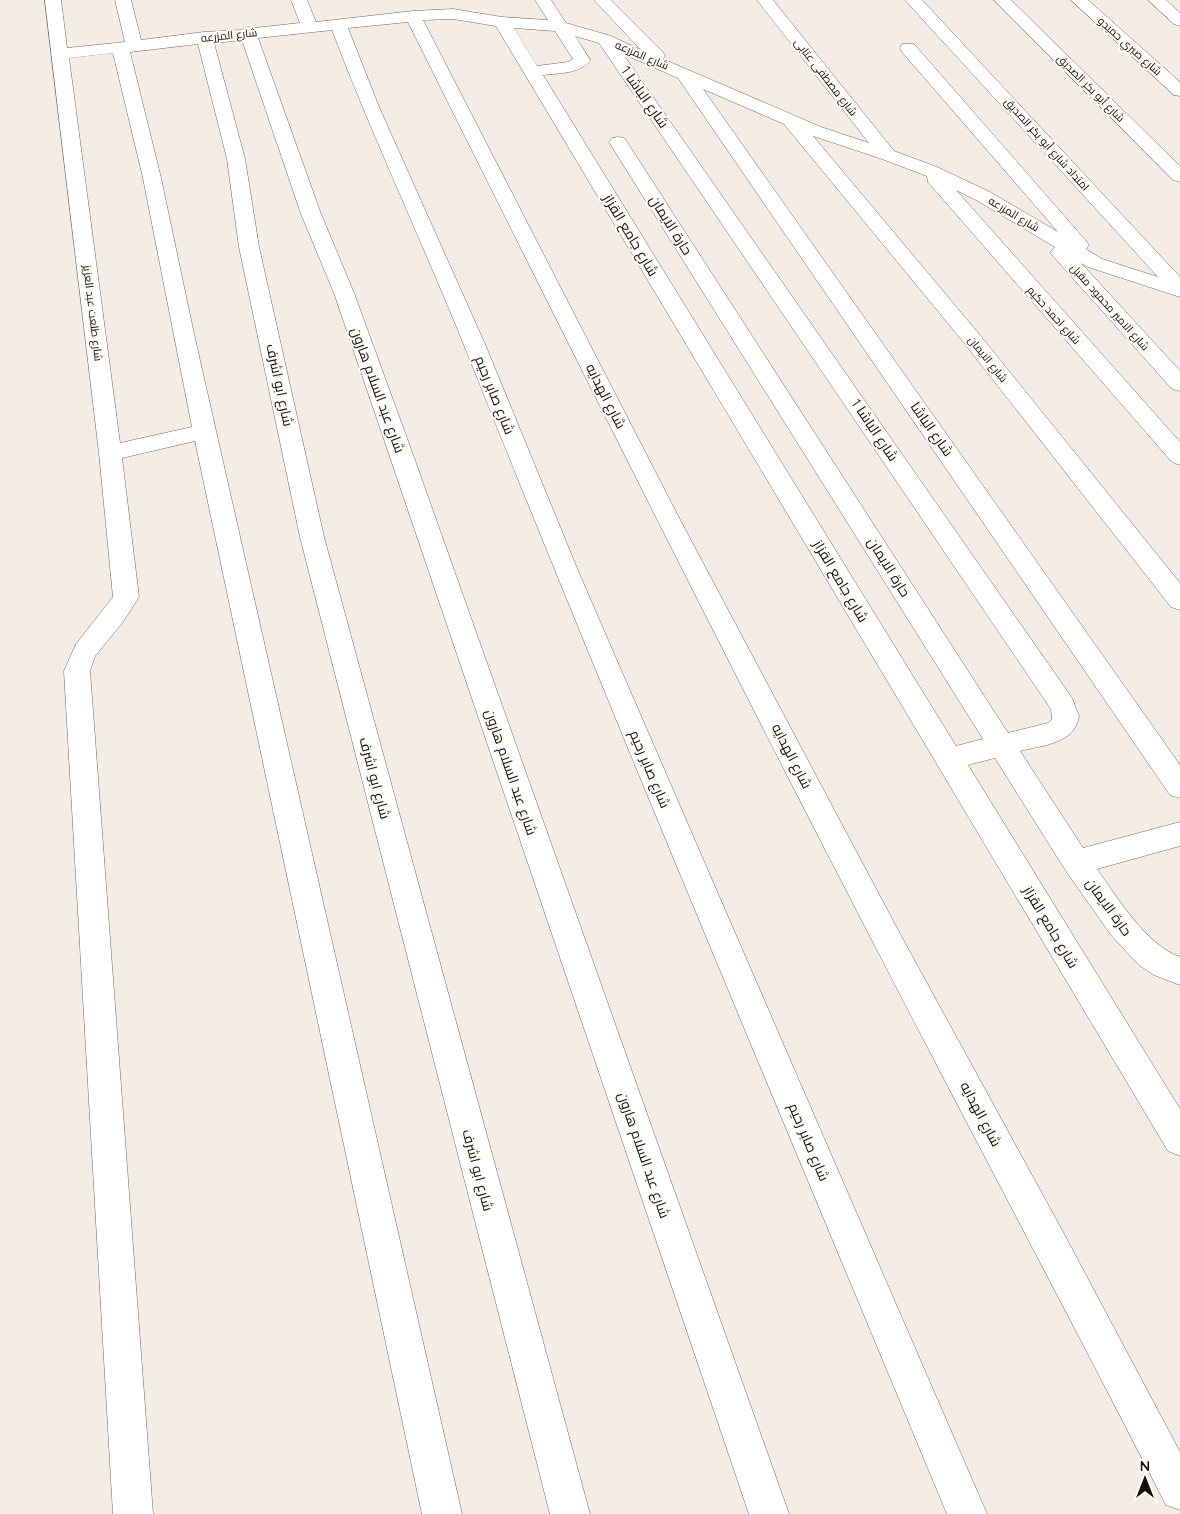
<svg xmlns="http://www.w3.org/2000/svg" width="1180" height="1514" viewBox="0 0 1180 1514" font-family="Quicksand,Cairo,sans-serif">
  <rect width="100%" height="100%" fill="#f3ede6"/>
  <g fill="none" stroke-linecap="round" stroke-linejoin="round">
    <g stroke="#6c6660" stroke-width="1">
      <path id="minor" d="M 45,0 L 61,0 L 67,48 L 125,42 L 115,0 L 131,0 L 141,40 L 204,32 L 241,30 L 248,27 L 254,28 L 300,23 L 291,0 L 307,0 L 316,22 L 413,11 L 453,9 L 502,17 L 548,20 L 535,0 L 551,0 L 566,23 L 611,36 L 641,50 L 594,0 L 611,0 L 663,52 L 665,56 L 663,59 L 821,127 L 869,143 L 757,0 L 773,0 L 894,151 L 937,167 L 990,192 L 1058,232 L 902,52 L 900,48 L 902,44 L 914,44 L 1086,241 L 1089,245 L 1086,249 L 1102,259 L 1158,277 L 905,0 L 922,0 L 1180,277 L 1180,297 L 1088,267 L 1081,263 L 1180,371 L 1180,391 L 1172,389 L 1053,256 L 1050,252 L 1055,247 L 976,200 L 956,190 L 1180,442 L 1180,465 L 1172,462 L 928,182 L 927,176 L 882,159 L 813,136 L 979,334 L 1180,583 L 1180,610 L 1171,607 L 965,344 L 784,124 L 703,89 L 1180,765 L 1180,798 L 1170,795 L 678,78 L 623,54 L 1072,698 L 1079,716 C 1075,744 1043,745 1020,751 L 1083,848 L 1180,822 L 1180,846 L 1097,869 C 1117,897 1146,945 1180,957 L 1180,985 L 1154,975 L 1139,965 L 1111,935 L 1066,871 L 995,758 L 968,765 L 1180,1109 L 1180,1156 L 1168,1151 L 496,26 L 453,19 L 423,20 L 676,512 L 899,932 L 1063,1232 L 1180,1452 L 1180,1510 L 1166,1505 C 1071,1319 972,1134 876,948 C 717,641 562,331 408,22 L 348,28 L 379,107 L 485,344 L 579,573 L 987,1514 L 947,1514 C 786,1127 622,740 466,350 C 423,243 373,138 332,30 L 258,38 L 321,214 L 354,293 L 416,463 L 789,1514 L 749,1514 L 392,463 L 334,293 L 301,214 L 242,40 L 214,43 L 245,159 L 259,247 L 324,537 L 590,1514 L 550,1514 L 300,537 L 239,247 L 227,159 L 198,44 L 130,52 L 161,178 L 194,334 L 462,1514 L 422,1514 L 195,441 L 122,458 L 139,597 L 123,622 L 95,656 L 90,671 L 153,1514 L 113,1514 L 64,671 L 76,644 L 113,597 L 99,453 ZM 514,28 L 555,31 L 573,59 L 568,62 L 537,66 ZM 575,36 L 599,43 L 1051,709 L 1052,719 L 1048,723 L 1008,733 L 627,142 L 624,138 L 618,137 L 612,138 L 609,142 L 983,739 L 956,746 L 543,75 C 559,73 581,74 590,60 ZM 113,53 L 143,178 L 192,427 L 120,443 L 69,58 Z
        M 994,0 L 1011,0 L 1180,166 L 1180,182 L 1173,180 Z
        M 1071,0 L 1088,0 L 1180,82 L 1180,96 L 1174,95 Z
        M 1148,0 L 1166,0 L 1180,13 L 1180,26 L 1174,24 Z"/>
    </g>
    <use href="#minor" fill="#fff" fill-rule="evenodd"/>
  </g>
  <g text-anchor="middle" stroke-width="4" stroke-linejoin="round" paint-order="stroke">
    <g font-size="11" fill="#110f0d" stroke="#fffbf6">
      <text transform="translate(229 35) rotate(-6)" y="4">شارع المزرعه</text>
      <text transform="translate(1130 46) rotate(42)" y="4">شارع صبري حميدو</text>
      <text transform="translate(642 55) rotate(23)" y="4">شارع المزرعه</text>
      <text transform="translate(826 77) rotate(52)" y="4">شارع مصطفى عتابى</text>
      <text transform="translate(1091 88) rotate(45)" y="4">شارع أبو بكر الصديق</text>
      <text transform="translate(1047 144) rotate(48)" y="4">امتداد شارع أبو بكر الصديق</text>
      <text transform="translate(1014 214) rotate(31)" y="4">شارع المزرعه</text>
      <text transform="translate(1110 307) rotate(48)" y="4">شارع الامير محمود مقبل</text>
      <text transform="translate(93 313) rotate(83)" y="4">شارع طلعت عبد العزيز</text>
      <text transform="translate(1054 315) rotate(48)" y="4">شارع احمد حكيم</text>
      <text transform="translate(988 359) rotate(51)" y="4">شارع الايمان</text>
    </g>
    <g font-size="14" fill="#110f0d" stroke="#fffbf6">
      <text transform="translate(645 97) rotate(55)" y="5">شارع الباشا 1</text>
      <text transform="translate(671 225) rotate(58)" y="5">حارة الايمان</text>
      <text transform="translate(631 235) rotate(59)" y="5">شارع جامع القزاز</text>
      <text transform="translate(280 385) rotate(78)" y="5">شارع ابو اشرف</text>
      <text transform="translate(378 390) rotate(70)" y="5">شارع عبد السلام هارون</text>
      <text transform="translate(495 395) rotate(68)" y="5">شارع صابر رحيم</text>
      <text transform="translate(606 396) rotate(63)" y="5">شارع الهدايه</text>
      <text transform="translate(932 429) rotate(55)" y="5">شارع الباشا</text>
      <text transform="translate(875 430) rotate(56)" y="5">شارع الباشا 1</text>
      <text transform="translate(889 567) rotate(58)" y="5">حارة الايمان</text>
      <text transform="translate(841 581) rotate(59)" y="5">شارع جامع القزاز</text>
      <text transform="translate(792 756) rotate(63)" y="5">شارع الهدايه</text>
      <text transform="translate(650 769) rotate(67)" y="5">شارع صابر رحيم</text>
      <text transform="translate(511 772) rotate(71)" y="5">شارع عبد السلام هارون</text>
      <text transform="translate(375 778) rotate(75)" y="5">شارع ابو اشرف</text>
      <text transform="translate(1109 907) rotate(54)" y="5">حارة الايمان</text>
      <text transform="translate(1051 927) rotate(59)" y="5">شارع جامع القزاز</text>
      <text transform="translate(981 1114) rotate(62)" y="5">شارع الهدايه</text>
      <text transform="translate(809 1142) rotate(67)" y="5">شارع صابر رحيم</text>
      <text transform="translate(644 1155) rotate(71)" y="5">شارع عبد السلام هارون</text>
      <text transform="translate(478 1170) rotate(75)" y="5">شارع ابو اشرف</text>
    </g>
  </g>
  <g transform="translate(1145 1479)" stroke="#fffbf6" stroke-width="4" paint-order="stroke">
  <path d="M0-4L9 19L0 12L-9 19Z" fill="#110f0d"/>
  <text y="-8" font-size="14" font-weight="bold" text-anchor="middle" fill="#110f0d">N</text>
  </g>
</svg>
